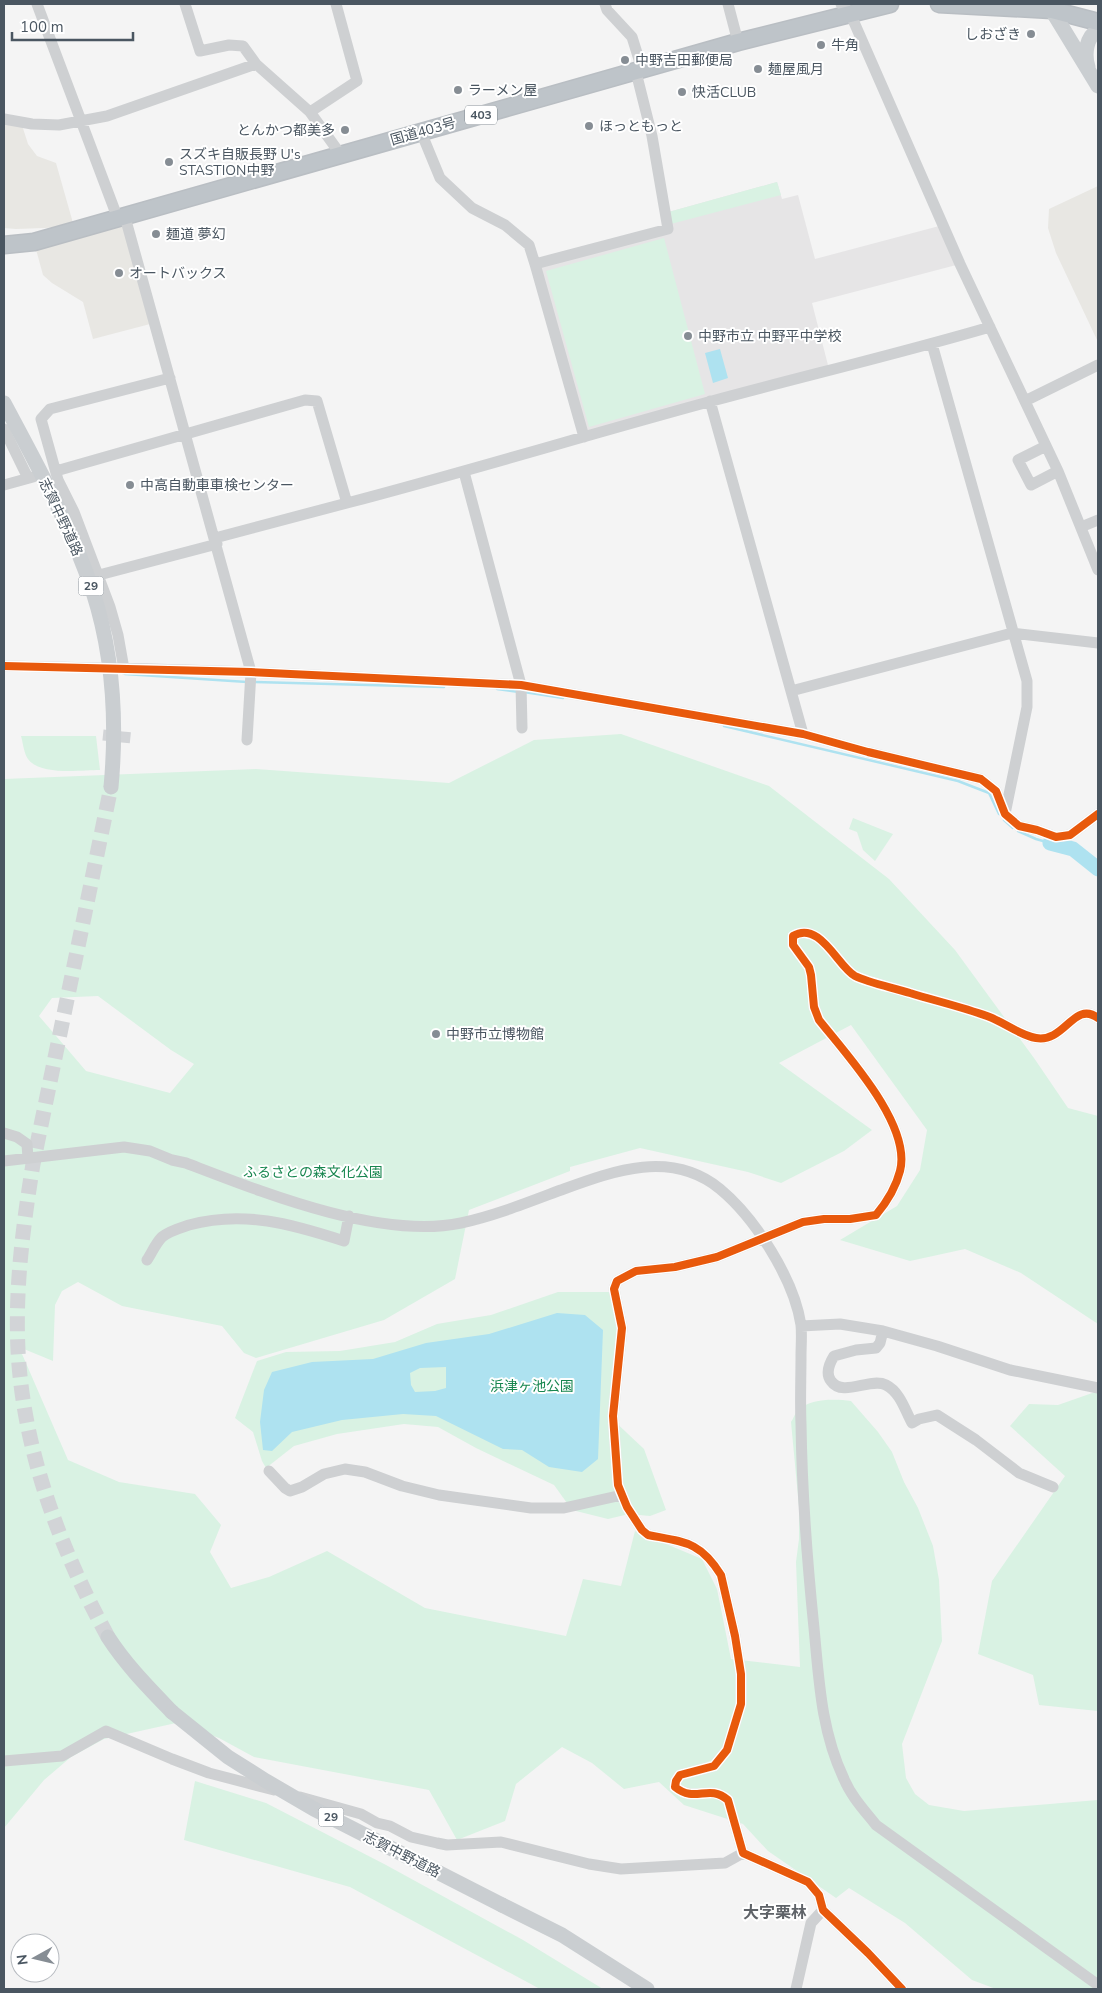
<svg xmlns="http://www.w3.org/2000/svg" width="1102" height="1993" viewBox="0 0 1102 1993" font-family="'Nunito Sans','Noto Sans JP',sans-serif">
  <rect width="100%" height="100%" fill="#f4f4f4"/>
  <path fill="#e8e7e3" d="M 4,119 L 21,122 L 28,144 L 37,156 L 56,163 L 73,223 L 62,227 L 44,228 L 16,229 L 4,228 Z
    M 1098,186 L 1098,342 L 1056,253 L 1048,228 L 1049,209 Z
    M 125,217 L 154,323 L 93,339 L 83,302 L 52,283 L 43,275 L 34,242 Z"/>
  <path fill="#e6e5e6" d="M 777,182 L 782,199 L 798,195 L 815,259 L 943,225 L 960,264 L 812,303 L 829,369 L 584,437 L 535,264 L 668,229 L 665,213 Z"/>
  <path fill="#d9f2e3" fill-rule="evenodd" d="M 777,182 L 781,195 L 667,225 L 665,213 Z
    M 664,238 L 705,394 L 589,427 L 546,271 Z
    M 621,734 L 769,786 L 889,879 L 955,950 L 1034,1058 L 1068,1108 L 1098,1116 L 1098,1324 L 1021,1273 L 965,1249 L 910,1261 L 840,1240 L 897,1206 L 920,1170 L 927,1130 L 851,1025 L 779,1063 L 872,1130 L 844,1151 L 781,1183 L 748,1172 L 640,1148 L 570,1167 L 570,1171 L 469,1210 L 455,1279 L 384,1320 L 256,1358 L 244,1353 L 222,1326 L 122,1306 L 78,1282 L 62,1291 L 55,1305 L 53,1361 L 19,1347 L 68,1460 L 119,1482 L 195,1494 L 221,1525 L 210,1552 L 231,1588 L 269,1577 L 327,1551 L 425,1608 L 566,1636 L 583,1579 L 621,1586 L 635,1531 L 702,1559 L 717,1589 L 731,1659 L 800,1667 L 796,1562 L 799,1539 L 799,1507 L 791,1422 C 793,1419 795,1414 797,1411 C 810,1398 835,1399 851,1401 L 878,1432 L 892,1452 L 904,1482 L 918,1508 L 933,1546 L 939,1580 L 942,1641 L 902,1744 L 906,1778 L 915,1794 L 929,1805 L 964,1811 L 1098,1800 L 1098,1989 L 996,1989 L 972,1980 L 905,1923 L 849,1888 L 836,1898 L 768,1851 L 743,1824 L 684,1805 L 659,1782 L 624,1789 L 592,1763 L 562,1747 L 516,1784 L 505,1821 L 457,1840 L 429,1790 L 254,1757 L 219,1738 L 176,1723 L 104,1739 L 71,1757 L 44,1780 L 4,1828 L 4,779 L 256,769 L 449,783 L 534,740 ZM 98,996 L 171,1050 L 194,1064 L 170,1093 L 86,1071 L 39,1016 L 52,998 Z
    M 21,736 L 96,736 L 100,770 C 81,770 40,776 28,759 C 24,754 23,743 21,736 Z
    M 853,818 L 893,834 L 875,861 L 863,850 L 857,832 L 849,829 Z
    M 558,1292 L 610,1292 L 619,1328 L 610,1417 L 644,1449 L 666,1510 L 650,1516 L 629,1514 L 608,1519 L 572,1510 L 554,1485 L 476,1448 L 438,1427 L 404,1424 L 337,1434 L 294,1446 L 266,1468 L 262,1461 L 253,1432 L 235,1418 L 257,1361 L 286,1352 L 340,1351 L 395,1342 L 437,1324 L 491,1315 Z
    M 1098,1391 L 1098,1711 L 1039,1705 L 1033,1675 L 978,1654 L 992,1581 L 1065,1476 L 1010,1426 L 1029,1404 L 1058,1405 Z
    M 195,1781 L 266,1803 L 386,1865 L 523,1940 L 603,1989 L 540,1989 L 350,1887 L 184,1840 Z"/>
  <path fill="#aee2f0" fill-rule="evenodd" d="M 720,349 L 728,378 L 713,383 L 705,353 Z
    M 557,1313 L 585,1315 L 603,1330 L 598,1459 L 582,1472 L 549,1467 L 522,1450 L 503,1449 L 436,1416 L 403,1414 L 342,1420 L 292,1432 L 272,1451 L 263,1450 L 260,1422 L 264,1390 L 272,1372 L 312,1362 L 373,1359 L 426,1343 L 489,1334 ZM 446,1367 L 446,1388 L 435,1391 L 415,1392 L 411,1385 L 410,1373 L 420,1368 Z"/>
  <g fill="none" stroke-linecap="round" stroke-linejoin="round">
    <path stroke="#aee2f0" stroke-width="2.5" d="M 125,674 L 247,682
      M 255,682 L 444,687
      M 497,689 L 519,692
      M 524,692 L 563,698
      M 724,726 L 958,781 L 989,793 L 999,814
      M 1004,820 L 1013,828
      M 1018,831 L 1036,839 L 1050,843"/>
    <path stroke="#aee2f0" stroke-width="15" d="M 1050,843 L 1073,849 L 1098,869"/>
    <path stroke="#d2d4d7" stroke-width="11" stroke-dasharray="11 5.5" stroke-linecap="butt" d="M 103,735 L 132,738"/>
    <path stroke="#d2d4d7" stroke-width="15" stroke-dasharray="15 8" stroke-linecap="butt" d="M 108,1637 C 60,1549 23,1450 18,1350 C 15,1287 23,1226 33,1164 L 111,787"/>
    <g stroke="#b9bec3" stroke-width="19">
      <path id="highway" d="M 939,4 L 1052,10 L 1098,22
        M 4,245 L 34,242 L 738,42 L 890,4"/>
    </g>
    <path stroke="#ced0d2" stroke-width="11" d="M 37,4 L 118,219
      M 185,4 L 200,51 L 229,45 L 243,46 L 256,64 L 310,112 L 341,155
      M 605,4 L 607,10 L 632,37 L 642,69
      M 728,4 L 738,42
      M 841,4 L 850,13 L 960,264 L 1058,471 L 1098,570
      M 310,112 L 357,81 L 336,4
      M 4,119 L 32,124 L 59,125 L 107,116 L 256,64
      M 421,132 L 440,178 L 472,208 L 505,225 L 529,245 L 535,264
      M 125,217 L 251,672 L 247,740
      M 932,344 L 1027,681 L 1027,707 L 1005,814
      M 710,401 L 803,734
      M 1025,401 L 1098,365
      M 4,429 L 28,478
      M 584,437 L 535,264 L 668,229 L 652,136 L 636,72
      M 1046,446 L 1018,460 L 1031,485 L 1058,471
      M 56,471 L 305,400 L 317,401 L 347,503 C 469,471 590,434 712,401 C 804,376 898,354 990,327
      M 464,472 L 521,685 L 522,728
      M 4,485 L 33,477
      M 1081,527 L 1098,520
      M 215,538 L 347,503
      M 99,575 L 217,544
      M 4,666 L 100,668
      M 118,668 L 251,672 L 521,685 L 803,734 L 868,752 L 981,779 L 996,791 L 1005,814 L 1019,826 L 1037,830 L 1056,837 L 1070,835 L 1098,814
      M 124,669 L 118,635 L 110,607 L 74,512 L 58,480 L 41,419 L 50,409 L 170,378
      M 791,691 L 1012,633 L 1098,643
      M 4,1133 L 17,1137 L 27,1144 L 28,1158
      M 4,1161 L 124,1147 L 150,1151 L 172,1160 L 186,1163 C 262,1192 380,1240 461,1223 C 494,1216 529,1202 561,1190 C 613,1171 671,1149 720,1189 C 755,1218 794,1279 801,1325 C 802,1335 801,1346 801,1356 C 801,1379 800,1401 801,1424 C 802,1492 807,1560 814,1628 C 819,1680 821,1731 844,1779 C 851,1796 864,1810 876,1825 L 1098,1985
      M 147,1260 C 152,1253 155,1244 162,1237 C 169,1231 180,1228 189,1225 C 243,1210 292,1224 344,1241 L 349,1216
      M 801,1326 L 840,1324 L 883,1331 L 937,1346 L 1010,1370 L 1098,1388
      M 883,1331 L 880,1343 L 876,1348 L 856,1350 L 834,1356 C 829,1364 825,1373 831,1381 C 843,1398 870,1377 886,1385 C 900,1392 905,1410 912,1423 L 919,1419 L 937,1415 L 976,1440 L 1019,1473 L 1053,1487
      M 269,1471 L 285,1488 L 290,1491 L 302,1487 L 324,1474 L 345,1469 L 365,1472 L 402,1486 L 439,1495 L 531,1508 L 564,1508 L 622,1495
      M 4,1761 L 62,1756 L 106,1731 L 172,1759 L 209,1773 L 274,1790
      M 300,1797 L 361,1814 L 377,1823 L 390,1826 L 411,1837 L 437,1843 L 447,1845 L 501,1842 L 589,1864 L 621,1869 L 725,1863 L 743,1853
      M 796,1989 L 811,1923 L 823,1910
      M 902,1989 L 868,1953 L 823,1910 L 819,1895 L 808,1882 L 743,1853 L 728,1800 C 708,1783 696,1804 675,1787 L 676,1781 L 680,1775 L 714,1766 L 727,1750 L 741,1704 L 741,1674 L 735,1636 L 721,1575 C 700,1541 684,1542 648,1535 L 642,1530 L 627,1507 L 618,1485 L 613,1416 L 622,1328 L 614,1289 L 617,1281 L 636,1271 L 675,1267 L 717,1257 L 803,1222 L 824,1219 L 850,1219 L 876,1215 C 886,1203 896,1187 900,1171 C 912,1125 846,1054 819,1020 L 814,1007 L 811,975 L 809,967 L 793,945 L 793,936 C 820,920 838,967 855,976 C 869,983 895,988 910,993 C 936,1001 962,1007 987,1016 C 1004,1022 1019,1035 1036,1038 C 1065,1043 1074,1000 1098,1018"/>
    <path stroke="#caced1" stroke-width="15" d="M 1048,4 L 1098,86
      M 1088,67 C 1084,54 1086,37 1098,30
      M 4,403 C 36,463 71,526 93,592 C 113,654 117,722 111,787
      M 108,1637 C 126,1665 149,1688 172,1712
      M 502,1905 L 562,1935 L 647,1989"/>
    <use href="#highway" stroke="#bec4c9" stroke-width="16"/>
    <path stroke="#caced1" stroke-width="15" d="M 172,1712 L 228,1757 L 266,1781 L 314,1809 L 502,1905"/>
    <g stroke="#fff" stroke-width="11">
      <path id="cycleway" d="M 4,666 L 251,672 L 521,685 L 803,734 L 868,752 L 981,779 L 996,791 L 1005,814 L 1019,826 L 1037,830 L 1056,837 L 1070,835 L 1098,814
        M 902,1989 L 868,1953 L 823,1910 L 819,1895 L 808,1882 L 743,1853 L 728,1800 C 708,1783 696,1804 675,1787 L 676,1781 L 680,1775 L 714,1766 L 727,1750 L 741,1704 L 741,1674 L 735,1636 L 721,1575 C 700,1541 684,1542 648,1535 L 642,1530 L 627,1507 L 618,1485 L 613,1416 L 622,1328 L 614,1289 L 617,1281 L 636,1271 L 675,1267 L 717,1257 L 803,1222 L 824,1219 L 850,1219 L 876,1215 C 886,1203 896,1187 900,1171 C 912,1125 846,1054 819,1020 L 814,1007 L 811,975 L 809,967 L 793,945 L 793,936 C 820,920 838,967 855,976 C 869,983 895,988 910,993 C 936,1001 962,1007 987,1016 C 1004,1022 1019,1035 1036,1038 C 1065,1043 1074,1000 1098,1018"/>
    </g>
    <use href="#cycleway" stroke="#e8590c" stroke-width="8"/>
  </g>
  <g fill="#868d94" stroke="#fff" stroke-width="2">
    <circle cx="1031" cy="34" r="5"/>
    <circle cx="821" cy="45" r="5"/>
    <circle cx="625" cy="60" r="5"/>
    <circle cx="758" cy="69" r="5"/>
    <circle cx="458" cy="90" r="5"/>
    <circle cx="682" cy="92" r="5"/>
    <circle cx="589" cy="126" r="5"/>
    <circle cx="345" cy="130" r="5"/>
    <circle cx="169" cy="162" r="5"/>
    <circle cx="156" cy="234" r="5"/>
    <circle cx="119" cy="273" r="5"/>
    <circle cx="688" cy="336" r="5"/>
    <circle cx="130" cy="485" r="5"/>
    <circle cx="436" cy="1034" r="5"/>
  </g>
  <g text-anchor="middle" stroke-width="4" stroke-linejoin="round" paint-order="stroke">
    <g fill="#fff" stroke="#808990" stroke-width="1">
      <rect x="465" y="105.5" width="32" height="19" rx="4"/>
      <rect x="78.5" y="576.5" width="25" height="19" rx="4"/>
      <rect x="318.5" y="1807.5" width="25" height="19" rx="4"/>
    </g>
    <g font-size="12" font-weight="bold" fill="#4a5661">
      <text x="481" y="119">403</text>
      <text x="91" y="590">29</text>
      <text x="331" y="1821">29</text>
    </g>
    <g font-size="14" fill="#4a5661" stroke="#fff" text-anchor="start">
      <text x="1021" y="39" text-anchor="end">しおざき</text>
      <text x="831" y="50">牛角</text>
      <text x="635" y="65">中野吉田郵便局</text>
      <text x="768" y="74">麺屋風月</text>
      <text x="468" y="95">ラーメン屋</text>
      <text x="692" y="97">快活CLUB</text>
      <text x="599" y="131">ほっともっと</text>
      <text x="335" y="135" text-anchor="end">とんかつ都美多</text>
      <text x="179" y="159">スズキ自販長野 U's<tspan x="179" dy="16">STASTION中野</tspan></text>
      <text x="166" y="239">麺道 夢幻</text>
      <text x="129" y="278">オートバックス</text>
      <text x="698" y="341">中野市立 中野平中学校</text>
      <text x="140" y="490">中高自動車車検センター</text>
      <text x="446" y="1039">中野市立博物館</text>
    </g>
    <g font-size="14" fill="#4a5661" stroke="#fff">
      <text transform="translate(423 131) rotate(-16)" y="5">国道403号</text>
      <text transform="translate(61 517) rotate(65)" y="5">志賀中野道路</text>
      <text transform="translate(402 1854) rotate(27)" y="5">志賀中野道路</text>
    </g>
    <g font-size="14" fill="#17864f" stroke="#fff">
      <text x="313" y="1177">ふるさとの森文化公園</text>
      <text x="532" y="1391">浜津ヶ池公園</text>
    </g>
    <g font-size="16" font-weight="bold" fill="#5f6368" stroke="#fff">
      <text x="775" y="1918">大字栗林</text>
    </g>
  </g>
  <rect width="1102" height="1993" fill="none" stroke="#4a5661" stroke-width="10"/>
  <g transform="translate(35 1958) rotate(262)"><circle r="24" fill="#ffffff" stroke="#b7bbc0"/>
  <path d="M0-4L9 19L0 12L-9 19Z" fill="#868d94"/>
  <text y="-8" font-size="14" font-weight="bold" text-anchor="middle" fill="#4a5661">N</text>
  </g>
  <path d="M12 32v8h121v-8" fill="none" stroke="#4a5661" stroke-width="2.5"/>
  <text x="20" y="32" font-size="15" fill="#4a5661" stroke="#ffffff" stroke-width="4" paint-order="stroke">100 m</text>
</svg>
